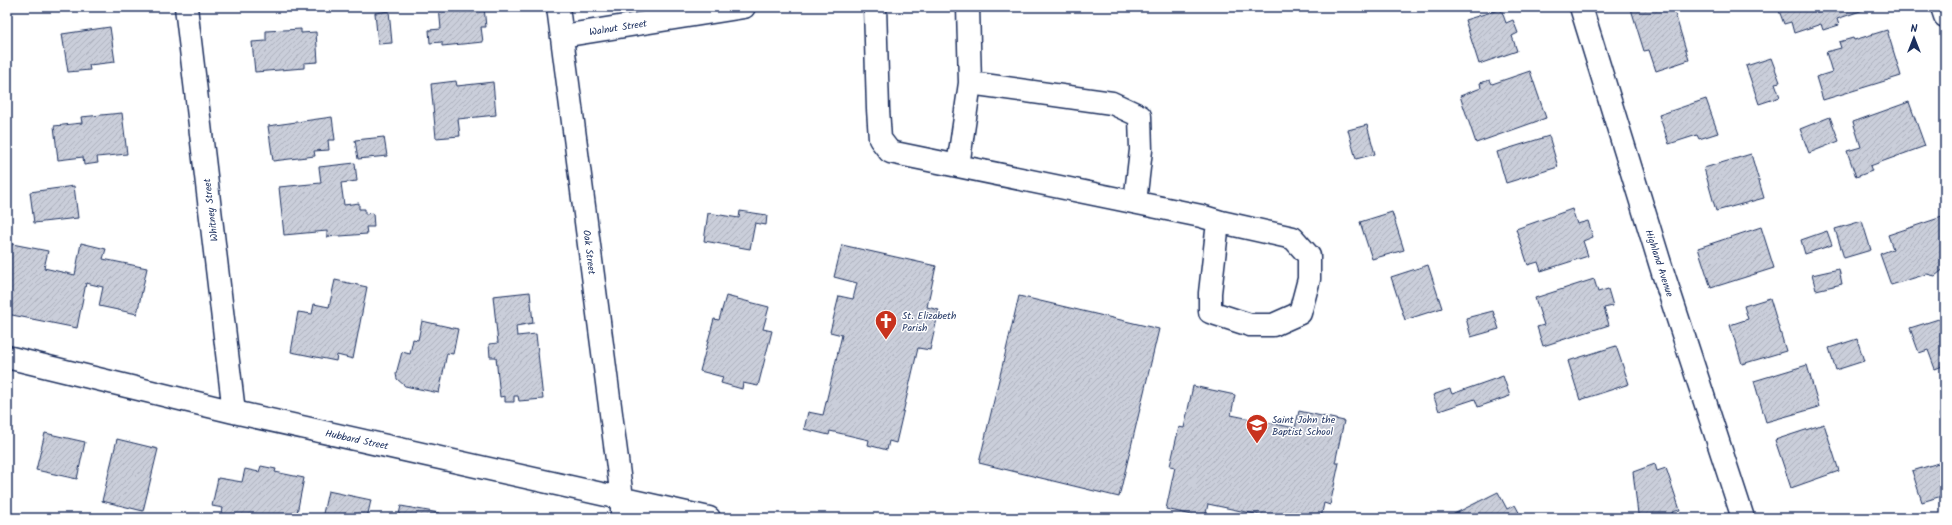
<svg xmlns="http://www.w3.org/2000/svg" width="1952" height="525" viewBox="0 0 1952 525" font-family="Kalam,sans-serif">
  <defs>
    <pattern id="building-hatch" width="6" height="6" patternUnits="userSpaceOnUse"><rect width="6" height="6" fill="#caceda"/><path d="M-1 1l2-2M0 6l6-6M5 7l2-2" fill="none" stroke="#adb1be"/></pattern>
  </defs>
  <rect width="100%" height="100%" fill="#fff"/>
  <filter id="ink" filterUnits="userSpaceOnUse"><feTurbulence type="fractalNoise" baseFrequency=".025" numOctaves="2"/><feDisplacementMap in="SourceGraphic" scale="8" xChannelSelector="R" yChannelSelector="G"/><feConvolveMatrix kernelMatrix="1 2 1 2 8 2 1 2 1" color-interpolation-filters="sRGB"/></filter>
  <g filter="url(#ink)">
    <path fill="url(#building-hatch)" stroke="#1b2f5e" d="M 439,7 L 484,7 L 486,27 L 481,27 L 483,42 L 442,46 L 442,42 L 430,43 L 429,30 L 441,29 Z
      M 1635,7 L 1673,7 L 1689,60 L 1656,71 L 1649,50 L 1644,51 L 1631,9 Z
      M 1872,7 L 1837,19 L 1839,25 L 1823,30 L 1821,24 L 1794,33 L 1791,22 L 1784,24 L 1778,8 Z
      M 1501,9 L 1506,23 L 1513,20 L 1518,33 L 1512,36 L 1517,51 L 1479,64 L 1465,20 Z
      M 389,11 L 392,43 L 378,44 L 375,13 Z
      M 110,27 L 115,62 L 89,65 L 90,70 L 68,72 L 62,34 Z
      M 301,29 L 301,33 L 316,32 L 318,62 L 304,63 L 304,68 L 255,72 L 252,42 L 266,41 L 266,31 Z
      M 1887,30 L 1901,76 L 1823,100 L 1816,77 L 1832,72 L 1826,52 L 1841,48 L 1839,42 L 1853,38 L 1854,40 Z
      M 1771,58 L 1780,82 L 1775,83 L 1780,97 L 1759,104 L 1746,66 Z
      M 1530,71 L 1546,118 L 1476,143 L 1460,96 L 1481,88 L 1480,83 L 1490,80 L 1492,84 Z
      M 456,81 L 457,86 L 493,82 L 496,115 L 458,119 L 460,136 L 436,138 L 431,84 Z
      M 1706,99 L 1718,133 L 1699,139 L 1697,135 L 1669,144 L 1659,115 Z
      M 1909,102 L 1925,146 L 1870,166 L 1872,171 L 1856,177 L 1847,151 L 1861,147 L 1853,122 Z
      M 122,113 L 127,154 L 97,157 L 98,163 L 84,165 L 83,157 L 58,160 L 54,126 L 82,123 L 81,117 Z
      M 332,117 L 335,140 L 328,140 L 329,150 L 314,151 L 315,156 L 273,161 L 268,126 Z
      M 1830,117 L 1839,141 L 1809,153 L 1800,129 Z
      M 1367,125 L 1375,154 L 1356,159 L 1348,130 Z
      M 1549,136 L 1558,167 L 1506,183 L 1497,152 Z
      M 384,137 L 387,156 L 358,159 L 355,140 Z
      M 1751,154 L 1764,198 L 1716,211 L 1704,168 Z
      M 355,163 L 357,181 L 341,183 L 344,205 L 359,203 L 359,209 L 365,209 L 365,214 L 373,213 L 374,227 L 366,227 L 367,234 L 327,237 L 327,231 L 284,235 L 279,187 L 321,183 L 319,167 Z
      M 74,186 L 78,218 L 34,223 L 30,192 Z
      M 1572,209 L 1577,224 L 1588,221 L 1593,237 L 1583,241 L 1588,256 L 1541,271 L 1538,262 L 1528,265 L 1516,229 Z
      M 740,211 L 767,215 L 766,225 L 755,223 L 750,249 L 704,241 L 708,213 L 739,218 Z
      M 1392,212 L 1404,250 L 1372,259 L 1360,222 Z
      M 1945,216 L 1945,268 L 1935,276 L 1927,274 L 1891,285 L 1880,254 L 1893,249 L 1888,235 Z
      M 1862,221 L 1871,250 L 1844,258 L 1835,229 Z
      M 1761,227 L 1774,268 L 1711,288 L 1698,248 Z
      M 1827,231 L 1832,245 L 1805,254 L 1801,240 Z
      M 7,243 L 48,251 L 44,268 L 75,275 L 81,243 L 106,249 L 103,259 L 147,268 L 137,314 L 99,306 L 103,287 L 86,283 L 77,328 L 7,314 Z
      M 842,245 L 936,266 L 927,307 L 939,310 L 930,350 L 918,348 L 896,443 L 889,441 L 887,450 L 868,445 L 869,440 L 830,431 L 829,435 L 804,429 L 808,412 L 823,415 L 842,335 L 830,332 L 839,296 L 853,299 L 857,283 L 834,277 Z
      M 1428,265 L 1442,308 L 1405,320 L 1391,277 Z
      M 1839,269 L 1842,284 L 1816,290 L 1812,275 Z
      M 1594,279 L 1598,292 L 1608,289 L 1613,306 L 1604,308 L 1609,325 L 1543,346 L 1537,327 L 1544,325 L 1535,298 Z
      M 335,280 L 367,287 L 353,359 L 337,355 L 336,361 L 291,352 L 298,312 L 312,314 L 314,304 L 329,307 Z
      M 530,292 L 533,323 L 516,326 L 517,336 L 536,334 L 543,399 L 519,401 L 518,396 L 514,396 L 514,402 L 505,402 L 505,396 L 500,397 L 496,357 L 490,357 L 489,344 L 498,343 L 493,296 Z
      M 726,296 L 769,307 L 763,329 L 772,331 L 758,386 L 743,383 L 742,389 L 721,383 L 723,377 L 700,371 L 714,319 L 719,320 Z
      M 1019,296 L 1159,329 L 1119,497 L 979,463 Z
      M 1770,298 L 1786,351 L 1742,364 L 1730,325 L 1748,319 L 1744,306 Z
      M 1493,311 L 1499,329 L 1471,337 L 1466,318 Z
      M 1945,317 L 1945,365 L 1935,369 L 1928,350 L 1919,353 L 1910,328 Z
      M 422,321 L 458,329 L 453,354 L 447,353 L 439,393 L 405,386 L 397,379 L 396,374 L 402,352 L 410,354 L 413,339 L 418,340 Z
      M 1857,339 L 1864,361 L 1836,370 L 1829,348 Z
      M 1616,346 L 1629,384 L 1580,400 L 1568,361 Z
      M 1807,365 L 1819,407 L 1766,422 L 1754,381 Z
      M 1503,376 L 1510,396 L 1478,407 L 1475,399 L 1439,411 L 1433,395 L 1450,389 L 1452,394 Z
      M 1193,386 L 1235,395 L 1231,415 L 1295,428 L 1299,411 L 1344,421 L 1335,463 L 1339,463 L 1330,505 L 1324,503 L 1321,518 L 1274,518 L 1208,504 L 1205,518 L 1166,509 L 1175,467 L 1170,466 L 1179,427 L 1184,428 Z
      M 1945,413 L 1945,425 L 1944,425 L 1940,414 Z
      M 1824,424 L 1839,471 L 1791,488 L 1775,440 Z
      M 45,433 L 85,442 L 77,479 L 36,470 Z
      M 117,439 L 158,449 L 143,511 L 102,501 Z
      M 1945,461 L 1945,495 L 1922,502 L 1912,471 Z
      M 1655,464 L 1657,471 L 1666,468 L 1680,510 L 1672,512 L 1674,517 L 1672,518 L 1639,518 L 1638,514 L 1633,472 Z
      M 261,466 L 276,469 L 275,472 L 304,478 L 296,518 L 251,517 L 251,518 L 221,518 L 223,508 L 212,506 L 218,478 L 242,482 L 245,469 L 259,472 Z
      M 328,491 L 371,500 L 367,518 L 322,518 Z
      M 1498,492 L 1507,509 L 1515,505 L 1522,518 L 1446,518 Z
      M 401,506 L 439,513 L 438,518 L 398,518 Z"/>
    <g fill="none" stroke-linecap="round" stroke-linejoin="round">
      <g stroke="#1b2f5e" stroke-width="25">
        <path id="minor" d="M 186,7 L 234,412
          M 558,7 L 622,498 L 622,518
          M 875,7 L 878,109 L 880,139 L 890,152 L 1201,216 L 1221,222 L 1293,238 L 1309,256 L 1309,279 L 1300,313 L 1273,325 L 1250,325 L 1210,312 L 1210,293 L 1217,231 L 1221,222
          M 1581,7 L 1663,273 L 1743,518
          M 1942,7 L 1945,16
          M 562,36 L 744,7
          M 970,83 L 1112,103 L 1140,116 L 1141,150 L 1135,202
          M 958,166 L 970,83 L 968,7
          M 7,357 L 234,412 L 709,518"/>
      </g>
      <use href="#minor" stroke="#fff" stroke-width="22"/>
    </g>
  </g>
  <defs>
    <g id="church-pin" transform="scale(1.15)"><path d="M0 17L-7.5 6A9.5 9.5 0 1 1 7.5 6Z" fill="#c8321e" stroke="#fff"/><path d="M-1.2-6h2.4v3.5h3.3v2.4h-3.3V6h-2.4V-.1h-3.3v-2.4h3.3Z" fill="#fff"/></g>
    <g id="school-pin" transform="scale(1.15)"><path d="M0 17L-7.5 6A9.5 9.5 0 1 1 7.5 6Z" fill="#c8321e" stroke="#fff"/><path d="M0-5L7-2L0 1L-7-2ZM-4 1L0 2.5L4 1V4Q0 6-4 4Z" fill="#fff"/></g>
  </defs>
  <g fill-rule="evenodd">
    <use href="#church-pin" x="886" y="321"/>
    <use href="#school-pin" x="1257" y="425"/>
  </g>
  <g text-anchor="middle" stroke-width="3" stroke-linejoin="round" paint-order="stroke">
    <g font-size="10" fill="#1b2f5e" stroke="#fff">
      <text transform="translate(618 27) rotate(-9)" y="4">Walnut Street</text>
      <text transform="translate(210 210) rotate(-97)" y="4">Whitney Street</text>
      <text transform="translate(590 252) rotate(83)" y="4">Oak Street</text>
      <text transform="translate(1660 263) rotate(72)" y="4">Highland Avenue</text>
      <text transform="translate(357 439) rotate(12)" y="4">Hubbard Street</text>
    </g>
    <g font-size="10" fill="#1b2f5e" stroke="#fff" text-anchor="start">
      <text x="902" y="319">St. Elizabeth<tspan x="902" dy="12">Parish</tspan></text>
      <text x="1272" y="423">Saint John the<tspan x="1272" dy="12">Baptist School</tspan></text>
    </g>
  </g>
  <rect width="1952" height="525" fill="none" stroke="#fff" stroke-width="24"/>
  <rect x="12" y="12" width="1928" height="501" fill="none" stroke="#1b2f5e" stroke-width="1.5" filter="url(#ink)"/>
  <g transform="translate(1914 38)" stroke="#ffffff" stroke-width="3" paint-order="stroke">
  <path d="M0-3L7 15L0 10L-7 15Z" fill="#1b2f5e"/>
  <text y="-6" font-size="11" font-weight="bold" text-anchor="middle" fill="#1b2f5e">N</text>
  </g>
</svg>
